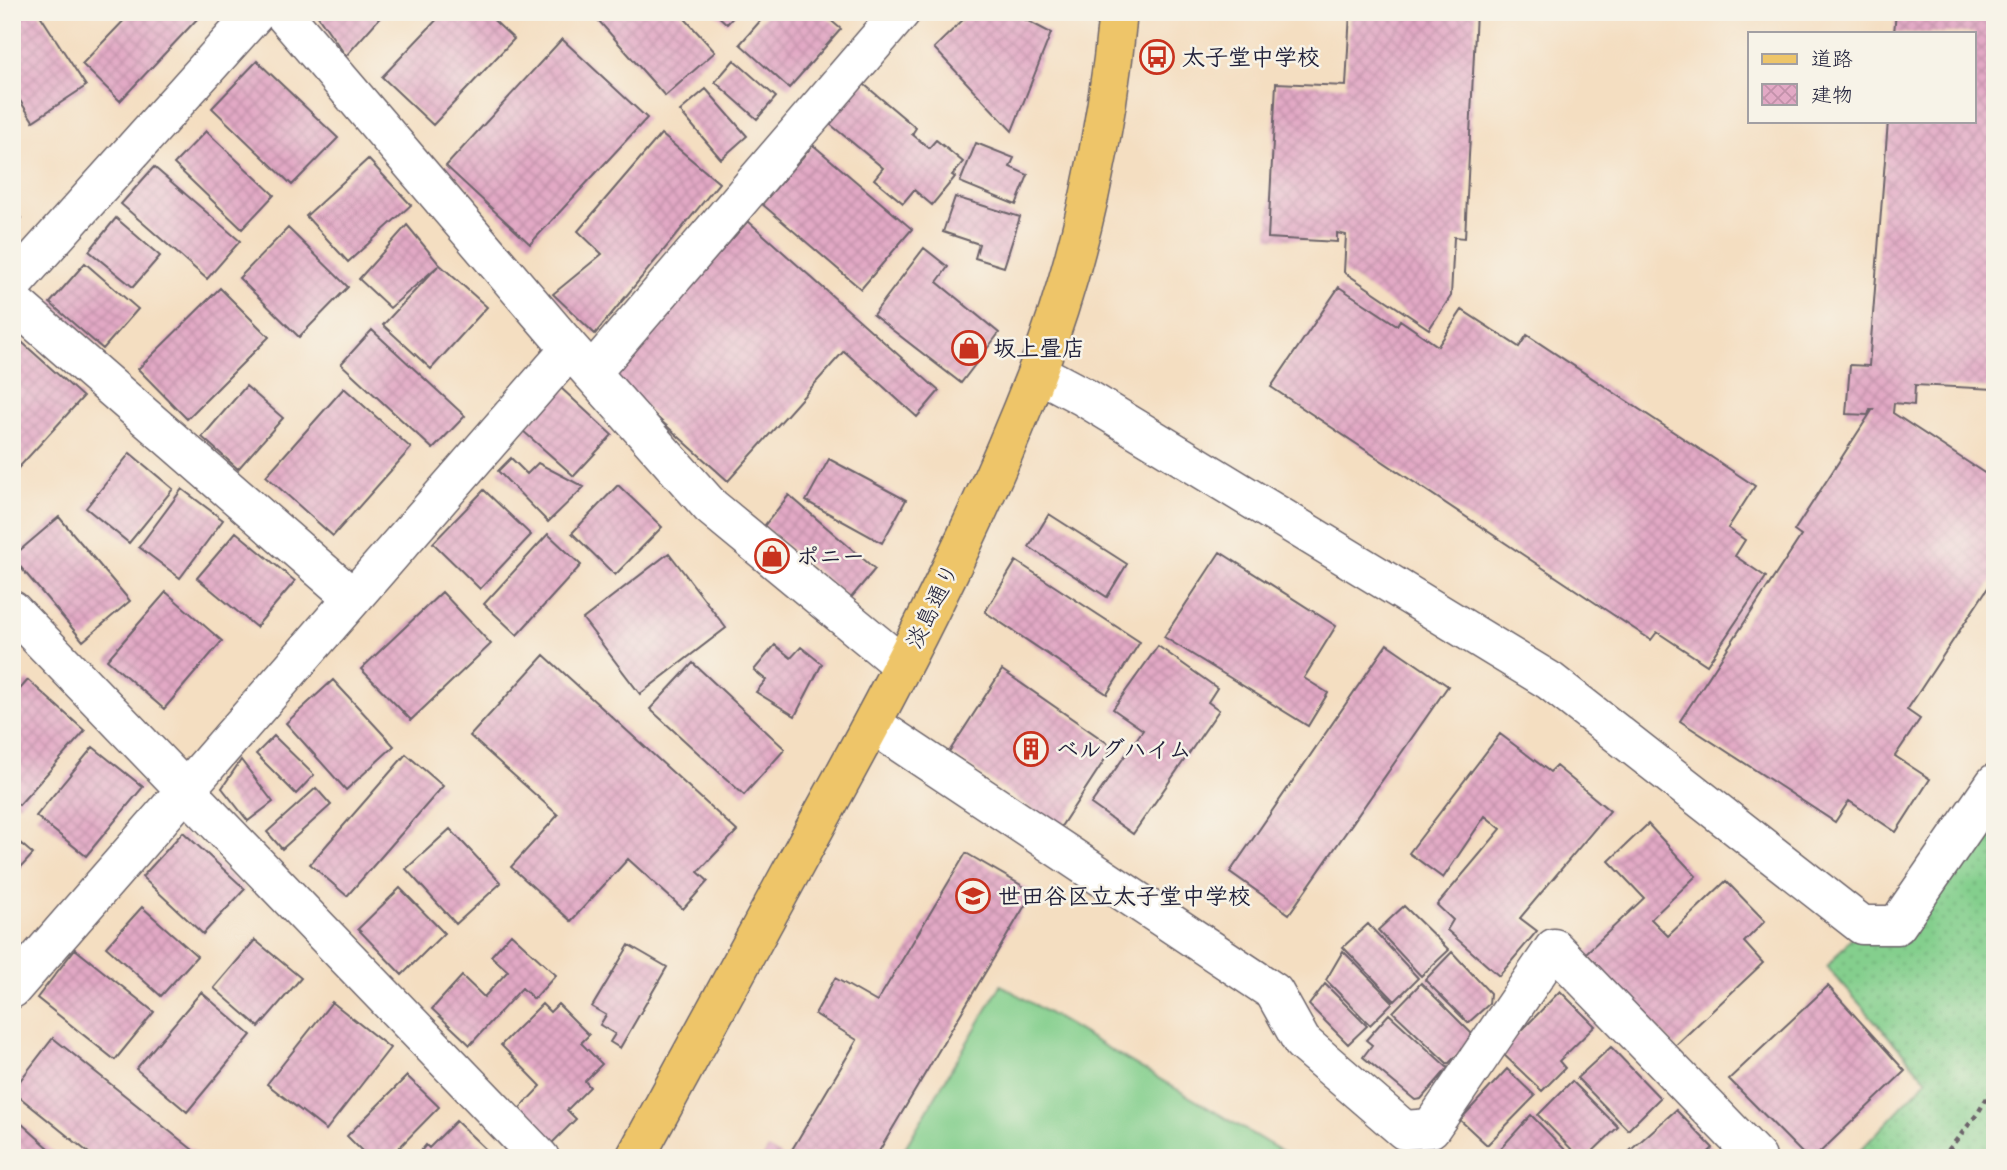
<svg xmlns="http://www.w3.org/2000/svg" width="2007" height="1170" viewBox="0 0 2007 1170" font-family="Pangolin,'Klee One',sans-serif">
  <defs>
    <pattern id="grass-dots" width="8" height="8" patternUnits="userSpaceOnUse" patternTransform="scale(1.75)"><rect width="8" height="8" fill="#84cf8d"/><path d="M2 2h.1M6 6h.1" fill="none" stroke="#72b17b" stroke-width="1.8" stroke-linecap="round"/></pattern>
    <pattern id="building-cross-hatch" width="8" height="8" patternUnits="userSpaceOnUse" patternTransform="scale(1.75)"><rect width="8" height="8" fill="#e2a9c5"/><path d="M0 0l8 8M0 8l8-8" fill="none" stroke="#c291aa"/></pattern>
  </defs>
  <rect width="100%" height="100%" fill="#f7f3e8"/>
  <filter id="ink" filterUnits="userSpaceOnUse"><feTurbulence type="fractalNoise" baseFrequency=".0143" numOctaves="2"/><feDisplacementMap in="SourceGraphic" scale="14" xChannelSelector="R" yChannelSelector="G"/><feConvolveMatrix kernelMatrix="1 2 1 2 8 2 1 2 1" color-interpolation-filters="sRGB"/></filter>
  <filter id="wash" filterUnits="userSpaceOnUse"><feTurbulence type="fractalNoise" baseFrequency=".00686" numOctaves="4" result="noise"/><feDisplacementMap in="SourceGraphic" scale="28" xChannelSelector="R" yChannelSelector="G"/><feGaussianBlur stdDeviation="1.57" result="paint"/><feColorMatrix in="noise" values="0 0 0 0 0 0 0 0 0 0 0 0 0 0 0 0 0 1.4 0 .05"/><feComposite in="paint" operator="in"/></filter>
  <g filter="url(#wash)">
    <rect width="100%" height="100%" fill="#f4dec1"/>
    <path fill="url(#grass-dots)" stroke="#537864" stroke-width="2" d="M 1995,803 L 1995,1158 L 1853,1158 L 1927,1080 L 1827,967 L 1851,938 L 1905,937 Z"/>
    <path fill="#84cf8d" stroke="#537864" stroke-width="2" d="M 1001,985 L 1293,1158 L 899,1158 Z"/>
    <g id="blocks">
      <path fill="url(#building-cross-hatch)" d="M 12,12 L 38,12 L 86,86 L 33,121 L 12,88 Z
        M 132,12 L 193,12 L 199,17 L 120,101 L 82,64 Z
        M 315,12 L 385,12 L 346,56 Z
        M 444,12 L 485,12 L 514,39 L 433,125 L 382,77 Z
        M 591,12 L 679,12 L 715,52 L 665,96 Z
        M 714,12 L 738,12 L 727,24 Z
        M 768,12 L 821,12 L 841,29 L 789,88 L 740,44 Z
        M 971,12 L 1011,12 L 1051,33 L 1012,131 L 934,48 Z
        M 1350,12 L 1476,12 L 1465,238 L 1454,237 L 1451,296 L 1429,329 L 1344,272 L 1346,235 L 1337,233 L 1337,242 L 1268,238 L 1276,83 L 1346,86 Z
        M 1896,12 L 1995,12 L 1995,389 L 1915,385 L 1914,405 L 1894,403 L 1893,413 L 1995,480 L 1995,577 L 1907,710 L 1920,719 L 1895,756 L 1930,779 L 1896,832 L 1849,801 L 1835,822 L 1680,721 L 1801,536 L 1794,531 L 1873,409 L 1870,409 L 1868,415 L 1846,414 L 1850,365 L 1869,366 L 1888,121 L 1974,121 L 1974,33 L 1894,33 Z
        M 562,39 L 647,118 L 530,244 L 446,166 Z
        M 734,60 L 776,97 L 757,119 L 715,82 Z
        M 257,61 L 338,138 L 292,185 L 212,108 Z
        M 859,80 L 916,128 L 912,134 L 929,148 L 936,140 L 963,162 L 952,175 L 955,177 L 932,205 L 914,190 L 903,203 L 874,179 L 883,168 L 825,120 Z
        M 706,89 L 747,136 L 721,159 L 680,111 Z
        M 206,131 L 274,195 L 242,229 L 174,164 Z
        M 661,134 L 719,183 L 595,334 L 553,294 L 602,254 L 578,231 Z
        M 976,143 L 1014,158 L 1010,167 L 1028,175 L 1016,205 L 960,182 Z
        M 813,145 L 912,229 L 861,289 L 762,204 Z
        M 368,159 L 411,205 L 348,262 L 306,216 Z
        M 154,167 L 240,241 L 207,279 L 121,204 Z
        M 955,197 L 1020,217 L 1004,267 L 975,258 L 979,244 L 943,232 Z
        M 12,210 L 21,218 L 12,227 Z
        M 116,218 L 160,256 L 133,287 L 89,251 Z
        M 748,221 L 939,391 L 917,417 L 844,351 L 728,481 L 611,376 Z
        M 407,225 L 439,264 L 487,307 L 431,369 L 383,325 L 438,266 L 390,308 L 359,279 Z
        M 288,228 L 348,287 L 299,337 L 239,278 Z
        M 924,248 L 948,267 L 937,282 L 999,333 L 961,383 L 873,315 Z
        M 85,263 L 138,309 L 103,349 L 50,303 Z
        M 1339,287 L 1397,325 L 1400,320 L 1438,346 L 1462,310 L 1519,347 L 1527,335 L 1755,486 L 1728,528 L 1745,540 L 1735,556 L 1766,577 L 1707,665 L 1657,632 L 1651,640 L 1271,387 Z
        M 220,288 L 269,337 L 187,419 L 138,369 Z
        M 372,330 L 465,416 L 433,449 L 341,364 Z
        M 14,335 L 83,397 L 12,475 L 12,337 Z
        M 246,386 L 283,418 L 238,469 L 202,437 Z
        M 344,388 L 411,448 L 333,536 L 266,476 Z
        M 561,388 L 612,435 L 574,476 L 523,431 Z
        M 130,453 L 173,489 L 129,543 L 86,508 Z
        M 511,458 L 527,474 L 538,463 L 584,487 L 548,522 L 498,471 Z
        M 829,459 L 906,500 L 882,543 L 806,501 Z
        M 618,485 L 662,527 L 615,575 L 572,533 Z
        M 182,489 L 223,520 L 180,578 L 139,547 Z
        M 484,490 L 531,535 L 480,589 L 433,543 Z
        M 789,495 L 875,569 L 850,599 L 764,526 Z
        M 1049,514 L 1127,564 L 1107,597 L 1029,547 Z
        M 59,517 L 130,601 L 83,641 L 12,557 Z
        M 236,532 L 295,581 L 256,627 L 197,578 Z
        M 548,534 L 581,565 L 517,635 L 484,604 Z
        M 1220,552 L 1336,626 L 1304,678 L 1328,693 L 1308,726 L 1164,637 Z
        M 669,553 L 726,628 L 640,694 L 583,619 Z
        M 1016,561 L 1140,642 L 1107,694 L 985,612 Z
        M 166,592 L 222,641 L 164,709 L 107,660 Z
        M 442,592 L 491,644 L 411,720 L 361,669 Z
        M 1387,644 L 1448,686 L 1289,914 L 1230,872 Z
        M 775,645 L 791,658 L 801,647 L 822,664 L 795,716 L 756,692 L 766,680 L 754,670 Z
        M 1158,646 L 1217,688 L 1208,702 L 1219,710 L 1133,834 L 1091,804 L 1143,730 L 1113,709 Z
        M 544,655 L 737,831 L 698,872 L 708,881 L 683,909 L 628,859 L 571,921 L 511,867 L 558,815 L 470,736 Z
        M 693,663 L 785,749 L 744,795 L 650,709 Z
        M 1002,670 L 1113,747 L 1060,828 L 949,752 Z
        M 28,680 L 85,731 L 19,805 L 12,799 L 12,698 Z
        M 333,680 L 394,746 L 346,790 L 286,723 Z
        M 1500,734 L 1550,772 L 1556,766 L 1610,811 L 1520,918 L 1537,931 L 1499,976 L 1447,930 L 1453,920 L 1437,905 L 1501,829 L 1485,816 L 1443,878 L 1409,853 Z
        M 274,736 L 314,775 L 296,794 L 256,754 Z
        M 93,747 L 143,787 L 86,856 L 36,816 Z
        M 406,754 L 443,786 L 347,896 L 310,864 Z
        M 241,760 L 273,802 L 248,821 L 222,788 Z
        M 316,788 L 331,805 L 282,849 L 267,832 Z
        M 1648,824 L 1696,876 L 1651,919 L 1668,936 L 1726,881 L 1765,921 L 1744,942 L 1763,963 L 1675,1046 L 1586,953 L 1644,898 L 1609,861 Z
        M 450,829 L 501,883 L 456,924 L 406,869 Z
        M 183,832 L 245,889 L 203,934 L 142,877 Z
        M 12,836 L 33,854 L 12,877 Z
        M 966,853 L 1033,892 L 875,1158 L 787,1158 L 857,1040 L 815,1014 L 835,978 L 877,1002 Z
        M 400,888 L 444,933 L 402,975 L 358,929 Z
        M 1404,906 L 1449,950 L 1421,976 L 1378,930 Z
        M 142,907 L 197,956 L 161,996 L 106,947 Z
        M 1368,924 L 1418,978 L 1395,1001 L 1343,947 Z
        M 511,934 L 556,975 L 534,999 L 522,988 L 470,1045 L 432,1009 L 462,976 L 484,997 L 508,971 L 491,956 Z
        M 255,940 L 301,978 L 259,1027 L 214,988 Z
        M 629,945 L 667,967 L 620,1048 L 610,1042 L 615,1034 L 600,1025 L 606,1015 L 592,1007 Z
        M 75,949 L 154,1012 L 115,1060 L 37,998 Z
        M 1343,951 L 1393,1002 L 1370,1025 L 1326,980 Z
        M 1452,952 L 1490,993 L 1489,1004 L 1468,1023 L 1425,980 Z
        M 1421,983 L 1475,1037 L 1448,1064 L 1393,1012 Z
        M 1325,984 L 1367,1026 L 1348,1044 L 1309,1005 Z
        M 1828,986 L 1905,1071 L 1814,1158 L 1807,1158 L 1729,1079 Z
        M 1560,991 L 1595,1026 L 1559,1061 L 1565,1068 L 1542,1091 L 1501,1052 Z
        M 201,992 L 251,1035 L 187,1112 L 136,1069 Z
        M 332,1002 L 390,1048 L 326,1130 L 267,1084 Z
        M 542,1004 L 550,1012 L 558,1004 L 589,1035 L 581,1043 L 602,1064 L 585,1081 L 590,1087 L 567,1110 L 576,1119 L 551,1144 L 518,1110 L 541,1086 L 501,1045 Z
        M 1389,1014 L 1448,1068 L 1421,1099 L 1415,1100 L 1363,1057 L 1372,1045 L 1366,1040 Z
        M 53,1038 L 203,1158 L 95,1158 L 12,1091 Z
        M 1611,1047 L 1660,1098 L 1628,1130 L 1577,1078 Z
        M 1507,1069 L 1535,1096 L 1487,1145 L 1460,1120 Z
        M 407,1076 L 439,1107 L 389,1158 L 369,1158 L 347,1136 Z
        M 1572,1081 L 1618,1127 L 1586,1158 L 1580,1158 L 1538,1115 Z
        M 1676,1110 L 1713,1148 L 1702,1158 L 1624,1156 Z
        M 12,1115 L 60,1158 L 12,1158 Z
        M 1531,1115 L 1573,1158 L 1492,1158 Z
        M 456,1121 L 495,1158 L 415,1158 L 426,1145 L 429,1148 Z
        M 768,1148 L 785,1158 L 762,1158 Z"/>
    </g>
  </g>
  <g filter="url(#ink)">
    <use href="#blocks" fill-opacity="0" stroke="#6c646a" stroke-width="2"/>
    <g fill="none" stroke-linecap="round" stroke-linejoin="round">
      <g stroke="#6c646a" stroke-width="41">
        <path id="minor" d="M 282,12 L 570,349 L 711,507 L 902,665
          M 12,285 L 257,12
          M 12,301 L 352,597
          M 592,372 L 901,12
          M 1037,372 L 1084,397 L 1550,681 L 1862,925 L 1897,925 L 1995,783
          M 12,610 L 540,1158
          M 872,724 L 1274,992 L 1302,1042 L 1404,1130 L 1431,1128 L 1554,948 L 1757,1158
          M 12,989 L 570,349"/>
      </g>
      <g stroke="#6c646a" stroke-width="41">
        <path id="major" d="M 635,1158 C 697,1044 760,929 822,815 C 901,672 977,526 1036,374 C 1080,261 1107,132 1118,12"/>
      </g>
      <path stroke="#6c646a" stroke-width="4.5" stroke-dasharray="5 5" stroke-linecap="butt" d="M 1942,1158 L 1978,1113 L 1995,1084"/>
      <use href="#minor" stroke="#fff" stroke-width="38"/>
      <use href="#major" stroke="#eec569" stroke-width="38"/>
    </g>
  </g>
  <defs>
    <g id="bus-ring" transform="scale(1.75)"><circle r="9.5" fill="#f7f3e8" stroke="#c8321e" stroke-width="1.5"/><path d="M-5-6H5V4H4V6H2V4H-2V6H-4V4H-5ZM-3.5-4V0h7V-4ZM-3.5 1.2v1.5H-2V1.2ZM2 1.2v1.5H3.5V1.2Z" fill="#c8321e"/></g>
    <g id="shop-ring" transform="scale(1.75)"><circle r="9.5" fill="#f7f3e8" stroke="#c8321e" stroke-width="1.5"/><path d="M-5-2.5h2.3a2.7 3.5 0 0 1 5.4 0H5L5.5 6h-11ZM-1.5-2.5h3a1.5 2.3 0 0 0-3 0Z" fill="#c8321e"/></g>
    <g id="building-ring" transform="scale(1.75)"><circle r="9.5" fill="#f7f3e8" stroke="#c8321e" stroke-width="1.5"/><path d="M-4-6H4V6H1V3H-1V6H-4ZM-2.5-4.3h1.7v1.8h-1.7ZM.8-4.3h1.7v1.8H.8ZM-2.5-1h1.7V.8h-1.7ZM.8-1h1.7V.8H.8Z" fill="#c8321e"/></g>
    <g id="school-ring" transform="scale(1.75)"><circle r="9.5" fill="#f7f3e8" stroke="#c8321e" stroke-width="1.5"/><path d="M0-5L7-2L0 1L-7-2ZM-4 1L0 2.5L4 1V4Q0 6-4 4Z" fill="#c8321e"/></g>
  </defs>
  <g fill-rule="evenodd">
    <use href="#bus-ring" x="1157" y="57"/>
    <use href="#shop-ring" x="969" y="348"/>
    <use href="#shop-ring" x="772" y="556"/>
    <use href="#building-ring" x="1031" y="749"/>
    <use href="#school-ring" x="973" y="896"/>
  </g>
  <g text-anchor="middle" stroke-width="5" stroke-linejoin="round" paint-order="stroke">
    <g font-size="23" font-weight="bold" fill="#22223b" stroke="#f7f3e8" text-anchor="start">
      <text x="1182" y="65">太子堂中学校</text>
      <text x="993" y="356">坂上畳店</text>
      <text x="796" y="564">ポニー</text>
      <text x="1056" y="757">ベルグハイム</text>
      <text x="998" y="904">世田谷区立太子堂中学校</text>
    </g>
    <g font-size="23" fill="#22223b" stroke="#f7f3e8">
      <text transform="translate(932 606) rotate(-64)" y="8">淡島通り</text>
    </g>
  </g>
  <rect width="2007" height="1170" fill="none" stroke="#f7f3e8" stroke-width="42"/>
  <rect x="1748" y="32" width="228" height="91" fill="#f7f3e8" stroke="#a29fa3" stroke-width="2"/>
  <rect x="1762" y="54" width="35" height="10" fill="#eec569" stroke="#a29fa3" stroke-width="2"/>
  <text x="1811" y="66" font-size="21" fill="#22223b">道路</text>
  <rect x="1762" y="84" width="35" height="21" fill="url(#building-cross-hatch)" stroke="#a29fa3" stroke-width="2"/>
  <text x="1811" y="102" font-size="21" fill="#22223b">建物</text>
</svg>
